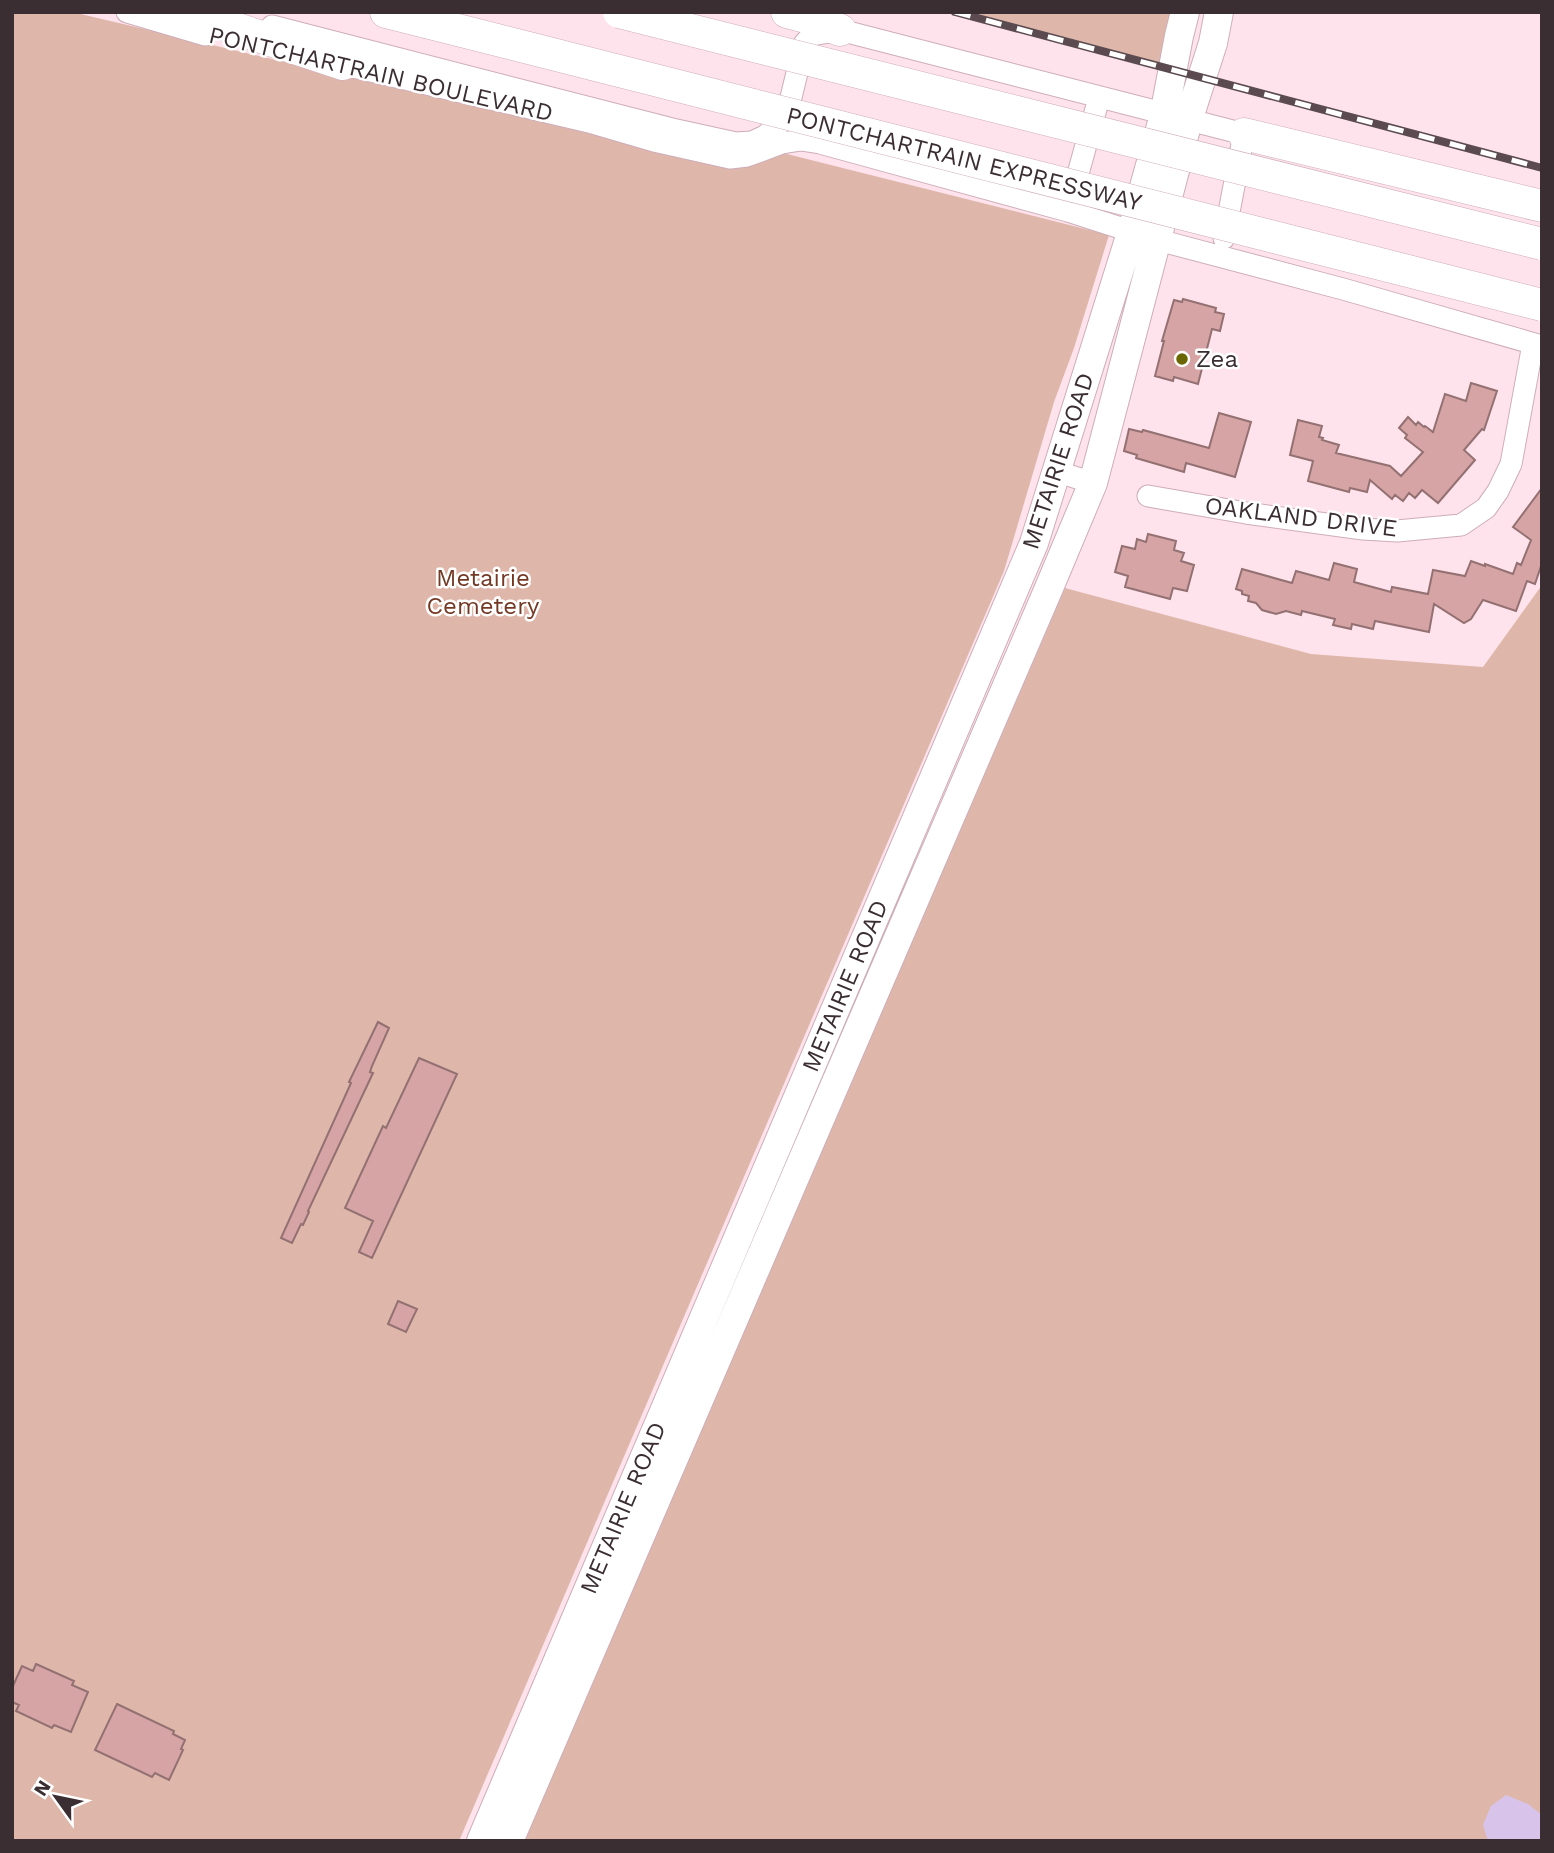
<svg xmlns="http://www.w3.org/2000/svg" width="1554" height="1853" viewBox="0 0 1554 1853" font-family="'Work Sans',sans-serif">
  <rect width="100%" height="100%" fill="#fee2ec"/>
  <path fill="#dfb7aa" d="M 12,12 L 72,12 L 732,167 L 783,153 L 1109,235 L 1074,348 L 1054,402 L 1004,571 L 459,1841 L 12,1841 Z
    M 955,12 L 1185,12 L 1171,71 Z
    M 1542,585 L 1542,1841 L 522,1841 L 1065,588 L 1311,654 L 1483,667 Z"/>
  <path fill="#d8c3eb" d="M 1506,1795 L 1528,1804 L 1542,1815 L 1542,1841 L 1488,1841 L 1483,1825 L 1491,1806 Z"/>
  <path fill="#d6a4a5" stroke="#937172" stroke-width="2" d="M 1183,299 L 1216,308 L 1215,312 L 1224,314 L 1220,331 L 1212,329 L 1198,384 L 1174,377 L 1173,381 L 1155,376 L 1164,341 L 1162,341 L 1174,300 L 1182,302 Z
    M 1471,383 L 1497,391 L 1484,430 L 1482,429 L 1464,450 L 1475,460 L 1438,503 L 1422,490 L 1415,498 L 1409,493 L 1403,501 L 1395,495 L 1392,499 L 1370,480 L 1367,492 L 1350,488 L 1349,492 L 1308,481 L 1313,461 L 1290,455 L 1298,420 L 1322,426 L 1319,437 L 1323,438 L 1322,440 L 1339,445 L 1336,453 L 1390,466 L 1401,476 L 1423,452 L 1405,438 L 1407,435 L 1399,428 L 1408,417 L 1416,425 L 1418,422 L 1424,427 L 1425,426 L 1433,432 L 1445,394 L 1466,401 Z
    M 1219,413 L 1251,422 L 1235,477 L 1186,463 L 1184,472 L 1136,458 L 1137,455 L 1124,451 L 1129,429 L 1142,432 L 1143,430 L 1209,448 Z
    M 1542,488 L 1542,563 L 1535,584 L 1527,581 L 1516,611 L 1483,600 L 1471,619 L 1464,623 L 1434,604 L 1429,632 L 1375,621 L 1373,629 L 1352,624 L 1351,629 L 1333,625 L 1335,619 L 1302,611 L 1301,615 L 1286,611 L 1276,614 L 1262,610 L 1256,603 L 1248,601 L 1249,596 L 1242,594 L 1242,591 L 1236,589 L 1242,569 L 1292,583 L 1296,571 L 1329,580 L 1334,563 L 1357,569 L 1354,582 L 1391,592 L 1392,587 L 1428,594 L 1433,570 L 1465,576 L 1471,561 L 1485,566 L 1485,564 L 1513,574 L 1517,563 L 1521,565 L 1531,540 L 1513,527 Z
    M 1148,534 L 1176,541 L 1174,550 L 1184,553 L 1181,561 L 1194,565 L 1187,591 L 1173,588 L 1170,599 L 1125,587 L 1128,576 L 1115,572 L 1122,546 L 1135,549 L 1137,539 L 1146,542 Z
    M 378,1022 L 389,1028 L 372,1066 L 370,1072 L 373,1073 L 308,1211 L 309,1212 L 303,1225 L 301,1224 L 292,1243 L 281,1238 L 351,1083 L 349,1082 Z
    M 419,1058 L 457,1074 L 372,1258 L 359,1252 L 373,1221 L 345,1208 L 383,1126 L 386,1128 Z
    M 398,1301 L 417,1309 L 406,1332 L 388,1324 Z
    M 36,1664 L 74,1681 L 72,1685 L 88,1692 L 71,1732 L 54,1725 L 52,1728 L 16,1711 L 19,1705 L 12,1702 L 12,1688 L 22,1666 L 33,1671 Z
    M 117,1704 L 174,1731 L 173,1734 L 185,1740 L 181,1749 L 183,1750 L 169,1780 L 155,1773 L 152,1777 L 95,1750 Z"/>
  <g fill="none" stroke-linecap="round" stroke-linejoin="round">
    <g stroke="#ceadb9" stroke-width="23">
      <path id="minor" d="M 127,12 L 205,35
        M 272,26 L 672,129 L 736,143 L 752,142 L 765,136 L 786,118 L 804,44 L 812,35 L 840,30 L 1244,134 L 1224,238
        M 332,62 L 589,122 L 654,141 L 730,158 L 747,156 L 782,143 L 801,140 L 820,143 L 1068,211 L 1158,240 L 1343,289 L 1542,346
        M 1071,199 L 1099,98
        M 1055,471 L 1093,483
        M 1148,496 L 1246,513 L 1363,529 L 1397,531 L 1461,525 L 1486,508 L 1498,491 L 1511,464 L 1533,344"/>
    </g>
    <g stroke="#ceadb9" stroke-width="30">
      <path id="major" d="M 481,1841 L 1034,543 L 1132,230 L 1164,115 L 1179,36 L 1185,12
        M 509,1841 L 1049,588 L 1093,483 L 1188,121 L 1213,43 L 1219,12"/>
    </g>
    <g stroke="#ceadb9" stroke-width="33">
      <path id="highway" d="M 186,12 L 343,64
        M 386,12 L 426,22
        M 787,12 L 806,17 L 840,30
        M 1244,134 L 1542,206"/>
    </g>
    <use href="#minor" stroke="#fff" stroke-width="21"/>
    <use href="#major" stroke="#fff" stroke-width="28"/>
    <use href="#highway" stroke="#fff" stroke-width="32"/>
    <g stroke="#5b4b51" stroke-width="8">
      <path id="rail" d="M 955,12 L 1542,168"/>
    </g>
    <use href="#rail" stroke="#fff" stroke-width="5" stroke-dasharray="16" stroke-linecap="butt"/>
    <g stroke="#ceadb9" stroke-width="33" stroke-linecap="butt">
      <path id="highway-bridge" d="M 619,12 L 1542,244
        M 426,22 L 1542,305"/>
    </g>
    <use href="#highway-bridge" stroke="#fff" stroke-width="32"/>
  </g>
  <circle fill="#6a6700" stroke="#fff" stroke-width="2.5" cx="1182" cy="359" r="7"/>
  <g text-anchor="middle" stroke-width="5" stroke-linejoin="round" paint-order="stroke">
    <g font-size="24" fill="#3b2e33" stroke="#fff">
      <text transform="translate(381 74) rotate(13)" y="8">PONTCHARTRAIN BOULEVARD</text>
      <text transform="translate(964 159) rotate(14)" y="8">PONTCHARTRAIN EXPRESSWAY</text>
      <text transform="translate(1058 461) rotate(-72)" y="8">METAIRIE ROAD</text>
      <text transform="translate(1301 517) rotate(7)" y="8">OAKLAND DRIVE</text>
      <text transform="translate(845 986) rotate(-67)" y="8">METAIRIE ROAD</text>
      <text transform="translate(623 1508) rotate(-67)" y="8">METAIRIE ROAD</text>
    </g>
    <g font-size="24" fill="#3b2e33" stroke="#fff" text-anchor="start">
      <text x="1196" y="367">Zea</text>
    </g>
    <g font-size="24" fill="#743924" stroke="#fff">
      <text x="483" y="586">Metairie<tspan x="483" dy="28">Cemetery</tspan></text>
    </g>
  </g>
  <rect width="1554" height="1853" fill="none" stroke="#3b2e33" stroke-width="28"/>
  <g transform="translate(56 1797) rotate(303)" stroke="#ffffff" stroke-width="5" paint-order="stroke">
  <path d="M0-5L12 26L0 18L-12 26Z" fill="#3b2e33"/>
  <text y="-10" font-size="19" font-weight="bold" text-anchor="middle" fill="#3b2e33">N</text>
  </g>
</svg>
